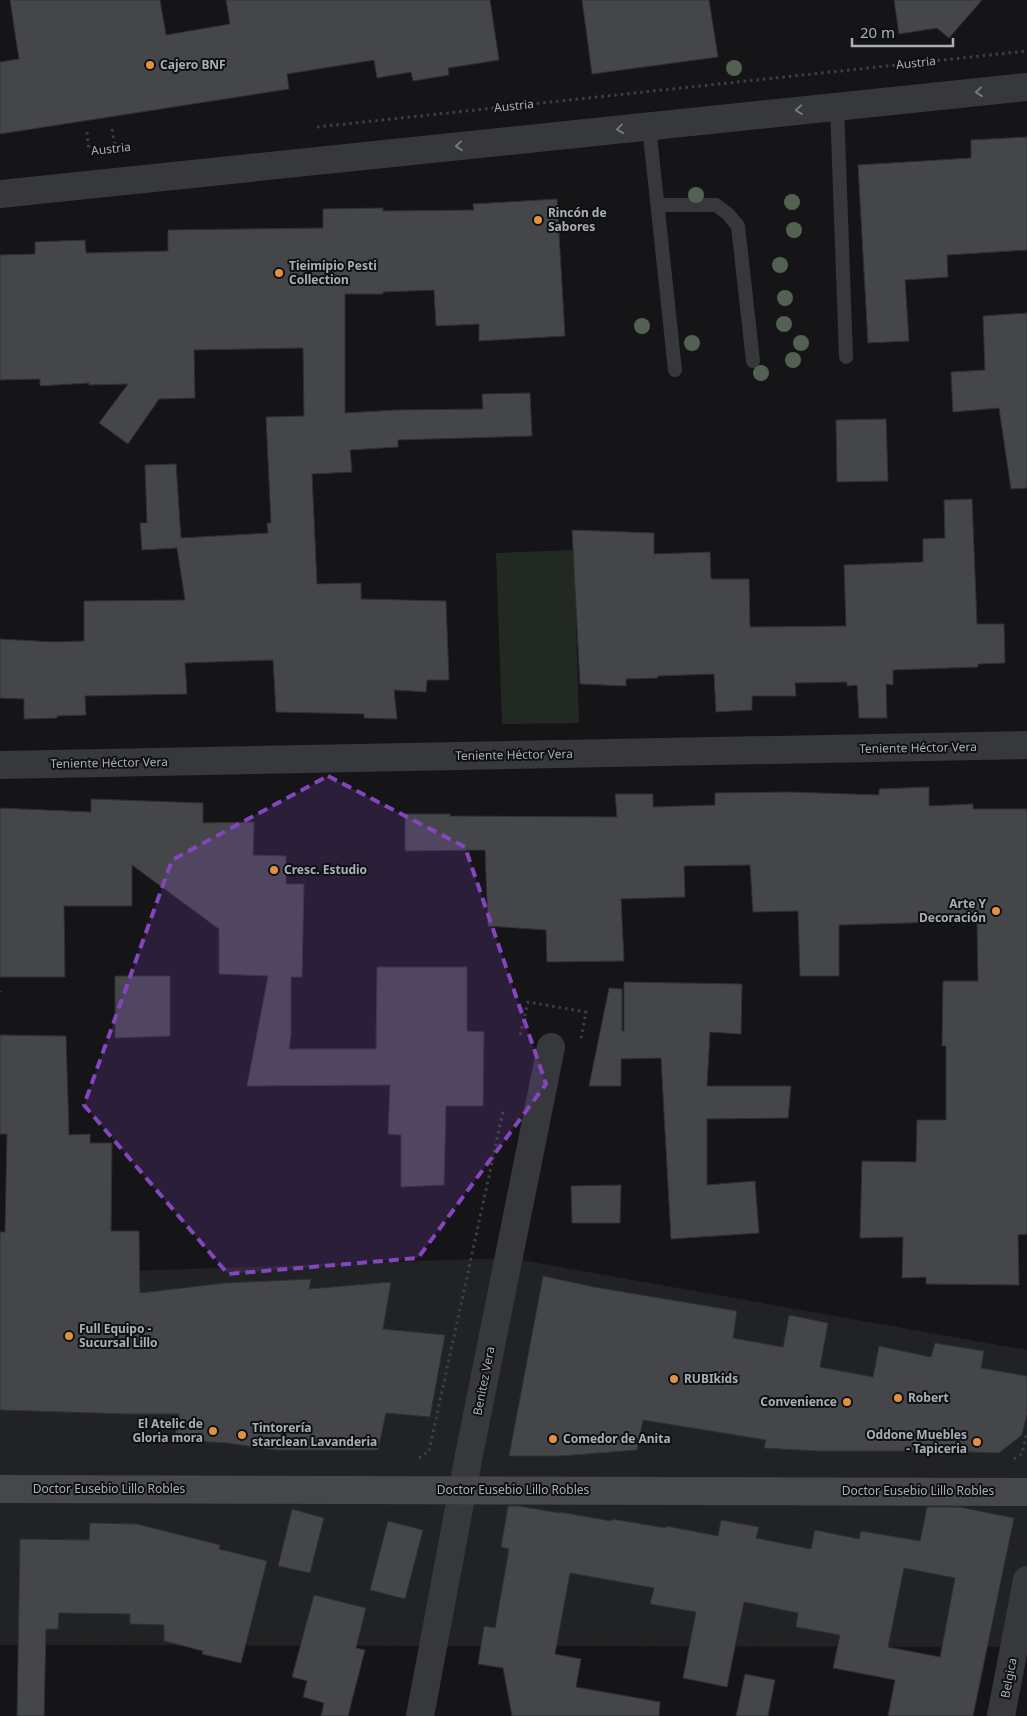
<svg xmlns="http://www.w3.org/2000/svg" width="1027" height="1716" viewBox="0 0 1027 1716" font-family="'Noto Sans',sans-serif">
  <rect width="100%" height="100%" fill="#151517"/>
  <path fill="#212224" d="M 509,1258 L 1027,1350 L 1027,1647 L 0,1645 L 0,1352 L 13,1275 Z"/>
  <path fill="#222922" d="M 574,550 L 579,723 L 502,724 L 496,553 Z"/>
  <path fill="#44464a" stroke="#2f3033" fill-rule="evenodd" d="M 10,0 L 160,0 L 166,35 L 230,24 L 226,0 L 490,0 L 499,60 L 448,68 L 449,75 L 413,81 L 411,72 L 377,78 L 374,60 L 287,74 L 289,89 L 0,134 L 0,62 L 19,59 Z
    M 582,0 L 709,0 L 718,57 L 592,74 Z
    M 894,0 L 982,0 L 949,38 L 937,28 L 899,34 Z
    M 1027,137 L 1027,250 L 947,255 L 948,277 L 905,280 L 909,341 L 868,343 L 858,165 L 971,158 L 971,140 Z
    M 557,199 L 565,336 L 479,341 L 479,324 L 436,326 L 434,290 L 383,292 L 383,294 L 345,294 L 345,413 L 396,410 L 483,409 L 482,394 L 530,393 L 532,436 L 398,440 L 398,447 L 350,450 L 352,472 L 312,474 L 317,584 L 361,583 L 361,599 L 446,601 L 449,680 L 427,680 L 426,692 L 394,690 L 397,719 L 364,718 L 364,714 L 276,712 L 273,660 L 185,663 L 187,694 L 85,696 L 86,715 L 57,716 L 57,718 L 24,719 L 24,699 L 0,698 L 0,639 L 54,642 L 84,641 L 84,601 L 185,600 L 177,548 L 142,550 L 140,523 L 147,523 L 145,465 L 176,464 L 181,538 L 268,533 L 267,523 L 271,523 L 266,417 L 304,416 L 303,348 L 194,350 L 195,398 L 159,399 L 128,444 L 99,423 L 128,384 L 89,385 L 89,383 L 40,386 L 40,379 L 0,380 L 0,255 L 35,254 L 35,242 L 85,240 L 86,253 L 168,251 L 168,230 L 323,228 L 323,209 L 383,208 L 383,211 L 474,210 L 473,204 Z
    M 1027,313 L 1027,488 L 1011,489 L 999,408 L 953,412 L 951,372 L 985,370 L 983,316 Z
    M 886,419 L 888,481 L 837,482 L 836,420 Z
    M 972,499 L 977,624 L 1004,624 L 1005,663 L 978,664 L 978,667 L 893,670 L 893,685 L 886,684 L 887,718 L 859,718 L 857,685 L 847,686 L 847,682 L 795,683 L 796,696 L 752,696 L 752,710 L 716,712 L 714,674 L 658,676 L 658,678 L 626,679 L 626,686 L 580,684 L 572,530 L 654,533 L 654,554 L 710,552 L 711,579 L 749,579 L 750,627 L 846,626 L 844,565 L 923,562 L 923,539 L 945,538 L 944,500 Z
    M 929,787 L 929,806 L 973,804 L 973,809 L 1027,809 L 1027,1234 L 1018,1235 L 1019,1285 L 926,1284 L 926,1277 L 902,1278 L 903,1237 L 860,1238 L 862,1161 L 916,1162 L 917,1120 L 946,1120 L 946,1046 L 942,1046 L 943,981 L 978,981 L 977,921 L 839,925 L 839,976 L 800,976 L 798,911 L 753,912 L 750,865 L 684,866 L 685,897 L 621,899 L 624,961 L 547,962 L 546,930 L 488,926 L 485,850 L 405,851 L 405,814 L 450,814 L 450,816 L 617,817 L 615,794 L 653,794 L 653,807 L 715,805 L 715,793 L 789,792 L 879,795 L 879,789 Z
    M 91,799 L 203,803 L 203,823 L 254,822 L 253,855 L 286,856 L 286,884 L 304,884 L 302,977 L 291,977 L 291,1035 L 289,1049 L 376,1049 L 377,967 L 467,967 L 467,1031 L 484,1032 L 483,1106 L 446,1106 L 444,1185 L 401,1187 L 401,1135 L 388,1134 L 390,1085 L 247,1086 L 268,976 L 219,974 L 219,929 L 132,865 L 132,906 L 64,906 L 65,977 L 0,977 L 0,808 L 91,812 Z
    M 115,976 L 170,976 L 170,1036 L 115,1038 Z
    M 624,982 L 742,984 L 741,1034 L 710,1032 L 707,1086 L 791,1086 L 788,1118 L 707,1119 L 707,1185 L 755,1181 L 759,1233 L 671,1239 L 661,1058 L 621,1059 L 621,1086 L 589,1086 L 609,988 L 622,989 L 622,1031 L 624,1031 Z
    M 0,1035 L 66,1036 L 69,1135 L 90,1134 L 90,1143 L 112,1143 L 111,1231 L 139,1231 L 140,1293 L 225,1283 L 311,1279 L 309,1289 L 391,1282 L 383,1329 L 445,1335 L 430,1417 L 386,1413 L 378,1450 L 276,1450 L 226,1443 L 174,1440 L 179,1414 L 126,1414 L 0,1410 L 0,1232 L 5,1232 L 7,1134 L 0,1134 Z
    M 621,1185 L 620,1223 L 572,1223 L 571,1186 Z
    M 543,1276 L 594,1287 L 737,1311 L 733,1338 L 783,1347 L 789,1315 L 828,1323 L 820,1367 L 873,1377 L 879,1346 L 931,1357 L 935,1343 L 984,1351 L 981,1368 L 1027,1376 L 1027,1414 L 1022,1435 L 999,1453 L 938,1451 L 817,1451 L 764,1448 L 766,1440 L 643,1420 L 637,1450 L 561,1456 L 509,1456 Z
    M 508,1506 L 518,1506 L 560,1513 L 560,1512 L 611,1521 L 612,1519 L 666,1528 L 666,1526 L 718,1536 L 721,1520 L 759,1527 L 756,1538 L 811,1549 L 815,1530 L 859,1539 L 861,1531 L 920,1541 L 927,1507 L 959,1507 L 1014,1518 L 973,1716 L 888,1716 L 895,1680 L 833,1668 L 840,1635 L 796,1627 L 798,1613 L 744,1602 L 727,1687 L 683,1678 L 696,1612 L 650,1604 L 654,1588 L 570,1573 L 555,1654 L 581,1659 L 576,1687 L 660,1702 L 659,1716 L 512,1716 L 503,1668 L 478,1664 L 484,1626 L 495,1628 L 509,1549 L 501,1547 ZM 904,1568 L 955,1578 L 940,1657 L 888,1647 Z
    M 292,1509 L 324,1518 L 310,1573 L 278,1566 Z
    M 388,1521 L 423,1530 L 405,1599 L 370,1590 Z
    M 90,1523 L 137,1524 L 220,1545 L 219,1549 L 267,1561 L 241,1663 L 202,1654 L 203,1651 L 164,1641 L 164,1625 L 130,1624 L 130,1614 L 59,1613 L 58,1629 L 46,1629 L 44,1716 L 17,1716 L 20,1539 L 89,1540 Z
    M 314,1595 L 366,1608 L 356,1648 L 365,1650 L 348,1716 L 321,1716 L 324,1703 L 303,1697 L 307,1681 L 292,1677 Z
    M 745,1674 L 775,1680 L 768,1716 L 736,1716 Z"/>
  <g fill="none" stroke-linecap="round" stroke-linejoin="round">
    <path stroke="#3d3f42" stroke-width="3" stroke-dasharray="2.5 4" stroke-linecap="butt" d="M 317,127 L 1027,51
      M 112,129 L 115,148
      M 87,132 L 89,151
      M 0,991 L 0,992
      M 520,1035 L 528,1002 L 586,1012 L 581,1039
      M 429,1451 L 503,1112
      M 419,1458 L 429,1451
      M 1014,1459 L 1022,1454 L 1027,1432"/>
    <path stroke="#36383b" stroke-width="14" d="M 837,106 L 846,357
      M 649,126 L 675,370
      M 658,205 L 716,205 L 728,214 L 738,226 L 753,361"/>
    <path stroke="#36383b" stroke-width="28" d="M 0,194 L 1027,87
      M 0,765 L 1027,745
      M 420,1716 L 469,1455 L 551,1047
      M 1001,1716 L 1027,1580"/>
    <path stroke="#45474b" stroke-width="28" d="M 0,1489 L 1027,1492"/>
  </g>
  <g fill="#526151">
    <circle cx="734" cy="68" r="8"/>
    <circle cx="696" cy="195" r="8"/>
    <circle cx="792" cy="202" r="8"/>
    <circle cx="794" cy="230" r="8"/>
    <circle cx="780" cy="265" r="8"/>
    <circle cx="785" cy="298" r="8"/>
    <circle cx="784" cy="324" r="8"/>
    <circle cx="642" cy="326" r="8"/>
    <circle cx="692" cy="343" r="8"/>
    <circle cx="801" cy="343" r="8"/>
    <circle cx="793" cy="360" r="8"/>
    <circle cx="761" cy="373" r="8"/>
  </g>
  <defs><path id="oneway-chevron" d="M-2-3.5L2.5 0L-2 3.5" fill="none" stroke-width="1.6" stroke-linecap="round" stroke-linejoin="round" transform="scale(1.25)"/></defs>
  <g stroke="#75797f">
    <use href="#oneway-chevron" transform="translate(979 92) rotate(174)"/>
    <use href="#oneway-chevron" transform="translate(799 110) rotate(174)"/>
    <use href="#oneway-chevron" transform="translate(620 129) rotate(173)"/>
    <use href="#oneway-chevron" transform="translate(459 146) rotate(174)"/>
  </g>
  <path fill="#8446bd" fill-opacity="0.2" stroke="#8446bd" stroke-width="4" stroke-dasharray="10 6" stroke-linejoin="round" d="M 328,776 L 465,847 L 546,1084 L 418,1258 L 228,1274 L 84,1105 L 172,860 Z"/>
  <g fill="#e19143" stroke="#101012" stroke-width="2">
    <circle cx="150" cy="65" r="5"/>
    <circle cx="538" cy="220" r="5"/>
    <circle cx="279" cy="273" r="5"/>
    <circle cx="274" cy="870" r="5"/>
    <circle cx="996" cy="911" r="5"/>
    <circle cx="69" cy="1336" r="5"/>
    <circle cx="674" cy="1379" r="5"/>
    <circle cx="898" cy="1398" r="5"/>
    <circle cx="847" cy="1402" r="5"/>
    <circle cx="213" cy="1431" r="5"/>
    <circle cx="242" cy="1435" r="5"/>
    <circle cx="553" cy="1439" r="5"/>
    <circle cx="977" cy="1442" r="5"/>
  </g>
  <g text-anchor="middle" stroke-width="4" stroke-linejoin="round" paint-order="stroke">
    <g font-size="12" fill="#a8afb6" stroke="#101012">
      <text transform="translate(916 63) rotate(-6)" y="4">Austria</text>
      <text transform="translate(514 106) rotate(-6)" y="4">Austria</text>
      <text transform="translate(111 149) rotate(-6)" y="4">Austria</text>
      <text transform="translate(918 748) rotate(-1)" y="4">Teniente Héctor Vera</text>
      <text transform="translate(514 755) rotate(-1)" y="4">Teniente Héctor Vera</text>
      <text transform="translate(109 763) rotate(-1)" y="4">Teniente Héctor Vera</text>
      <text transform="translate(484 1381) rotate(-79)" y="4">Benitez Vera</text>
      <text x="109" y="1493">Doctor Eusebio Lillo Robles</text>
      <text x="513" y="1494">Doctor Eusebio Lillo Robles</text>
      <text x="918" y="1495">Doctor Eusebio Lillo Robles</text>
      <text transform="translate(1009 1678) rotate(-79)" y="4">Belgica</text>
    </g>
    <g font-size="12" font-weight="bold" fill="#a8afb6" stroke="#101012" text-anchor="start">
      <text x="160" y="69">Cajero BNF</text>
      <text x="548" y="217">Rincón de<tspan x="548" dy="14">Sabores</tspan></text>
      <text x="289" y="270">Tieimipio Pesti<tspan x="289" dy="14">Collection</tspan></text>
      <text x="284" y="874">Cresc. Estudio</text>
      <text x="986" y="908" text-anchor="end">Arte Y<tspan x="986" dy="14">Decoración</tspan></text>
      <text x="79" y="1333">Full Equipo -<tspan x="79" dy="14">Sucursal Lillo</tspan></text>
      <text x="684" y="1383">RUBIkids</text>
      <text x="908" y="1402">Robert</text>
      <text x="837" y="1406" text-anchor="end">Convenience</text>
      <text x="203" y="1428" text-anchor="end">El Atelic de<tspan x="203" dy="14">Gloria mora</tspan></text>
      <text x="252" y="1432">Tintorería<tspan x="252" dy="14">starclean Lavanderia</tspan></text>
      <text x="967" y="1439" text-anchor="end">Oddone Muebles<tspan x="967" dy="14">- Tapiceria</tspan></text>
      <text x="563" y="1443">Comedor de Anita</text>
    </g>
  </g>
  <path d="M852 38v8h101v-8" fill="none" stroke="#a8afb6" stroke-width="2.5"/>
  <text x="860" y="38" font-size="15" fill="#a8afb6" stroke="#101012" stroke-width="4" paint-order="stroke">20 m</text>
</svg>
